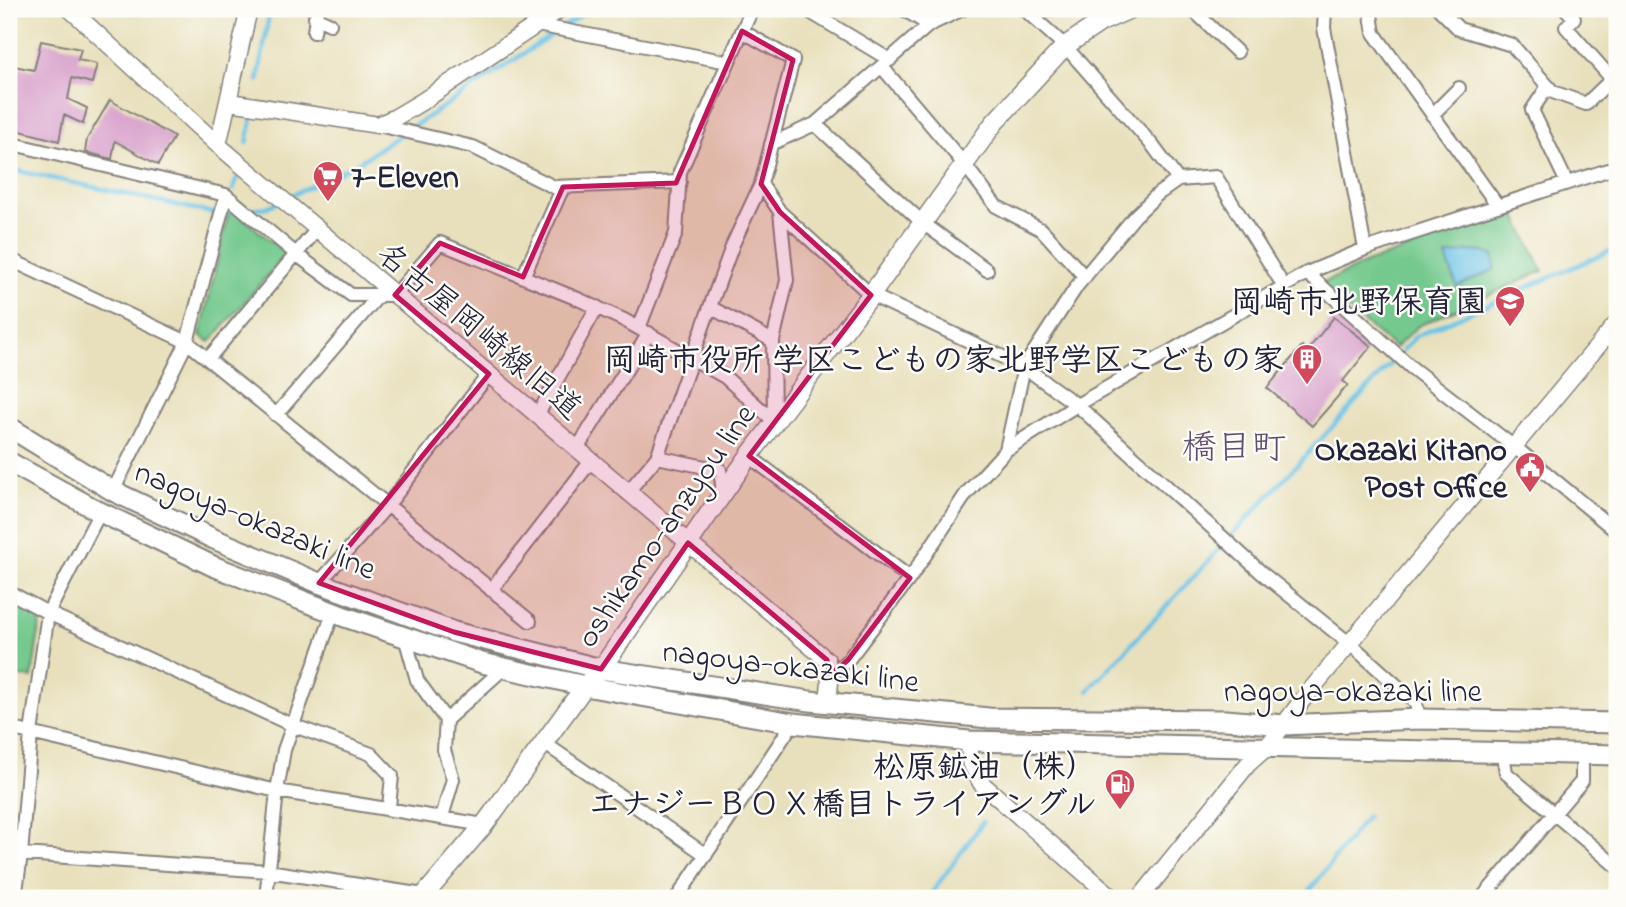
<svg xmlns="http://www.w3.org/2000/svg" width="1626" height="907" viewBox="0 0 1626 907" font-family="'Indie Flower','Klee One',sans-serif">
  <rect width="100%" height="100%" fill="#fdfcf7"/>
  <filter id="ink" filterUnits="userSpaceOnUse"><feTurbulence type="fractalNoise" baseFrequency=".0143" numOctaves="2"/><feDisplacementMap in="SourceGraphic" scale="14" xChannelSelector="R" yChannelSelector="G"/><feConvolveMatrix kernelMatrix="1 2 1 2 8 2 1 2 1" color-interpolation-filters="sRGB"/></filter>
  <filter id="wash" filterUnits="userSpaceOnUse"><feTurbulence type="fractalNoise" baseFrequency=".00686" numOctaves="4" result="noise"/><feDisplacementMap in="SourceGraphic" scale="28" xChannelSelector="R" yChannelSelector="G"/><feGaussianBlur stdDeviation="1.57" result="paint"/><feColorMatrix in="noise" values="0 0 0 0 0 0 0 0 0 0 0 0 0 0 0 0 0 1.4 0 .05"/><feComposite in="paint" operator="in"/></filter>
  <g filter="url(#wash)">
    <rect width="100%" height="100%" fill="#e8e0bc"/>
    <path fill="#74c98e" stroke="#4b7664" stroke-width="2" d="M 230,207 L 286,254 L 210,342 L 200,335 Z
      M 1514,212 L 1543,271 L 1418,326 L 1395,348 L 1318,285 L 1366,263 Z
      M 9,600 L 41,617 L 32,678 L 9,675 Z"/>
    <path fill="#68c2e6" stroke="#457290" stroke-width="2" d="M 1469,251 L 1483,252 L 1493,256 L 1495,269 L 1457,287 L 1446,256 Z"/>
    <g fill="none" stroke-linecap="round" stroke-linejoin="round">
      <path stroke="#68c2e6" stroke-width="4.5" d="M 562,28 L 591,9
        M 258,81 L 270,9
        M 411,128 L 555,33
        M 247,143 L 253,113
        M 9,169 L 213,213 L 267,207 L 278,202
        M 233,190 L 237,178
        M 286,198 L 356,164 L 403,133
        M 1403,350 L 1416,336 L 1617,248
        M 1088,691 L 1395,359
        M 928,898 L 983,822
        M 1304,898 L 1367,816"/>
    </g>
    <g id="blocks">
      <path fill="#d79dca" d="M 41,41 L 81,49 L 78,60 L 97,64 L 92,83 L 72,78 L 68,99 L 87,108 L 83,124 L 64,115 L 59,141 L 9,128 L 9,65 L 34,70 Z
        M 110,100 L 174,137 L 158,165 L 115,141 L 112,159 L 85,152 L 87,139 Z
        M 1334,317 L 1371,346 L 1343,381 L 1348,385 L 1312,426 L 1267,388 L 1302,346 L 1307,351 Z"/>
    </g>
  </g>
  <g filter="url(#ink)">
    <use href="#blocks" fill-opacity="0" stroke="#85817c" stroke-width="2"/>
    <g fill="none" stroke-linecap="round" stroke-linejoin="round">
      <g stroke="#85817c" stroke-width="16">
        <path id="minor" d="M 805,9 L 890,60
          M 903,9 L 929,25
          M 1192,9 L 1237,52
          M 1325,9 L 1324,28 L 1365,249
          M 1370,9 L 1374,33 L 1498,206
          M 1439,9 L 1459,29 L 1512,45 L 1553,92 L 1586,104 L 1612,79 L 1566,27 L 1574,18 L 1566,9
          M 1031,15 L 1050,9
          M 315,17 L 330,24
          M 537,25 L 728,62
          M 742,31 L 793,60 L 761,184 L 780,212 L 871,295 L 1024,367 L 1077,405 L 1263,574 L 1355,648 L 1416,703 L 1419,719
          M 314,32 L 317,9
          M 882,67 L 965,165 L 996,206 L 1042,230 L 1085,277
          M 1548,86 L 1532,110 L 1567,183
          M 1432,115 L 1459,88
          M 815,124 L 923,223 L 987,270
          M 378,125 L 473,147 L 554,187 L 680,182
          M 9,143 L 226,195 L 296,254 L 351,295 L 395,295 L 440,243 L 578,299 L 624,320 L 725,377 L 774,421
          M 771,144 L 815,124 L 929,25 L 963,9
          M 1178,180 L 1216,177 L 1283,285
          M 761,184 L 733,244 L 710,307 L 773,341
          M 9,259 L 187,342 L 530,621
          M 1307,273 L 1412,368 L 1522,453 L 1617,532
          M 523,277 L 563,187
          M 639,328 L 676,233 L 680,172 L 752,9
          M 208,359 L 318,228
          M 276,415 L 379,295
          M 537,416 L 597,307
          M 774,421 L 773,341 L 787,280 L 780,212
          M 577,449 L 649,333
          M 1006,450 L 1024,367 L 1077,286 L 1135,216 L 1158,194 L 1178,180 L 1153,146 L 1065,46 L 1024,9
          M 749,456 L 910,578
          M 657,457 L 720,470 L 723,492
          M 113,491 L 187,342 L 226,195
          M 627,493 L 657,457 L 710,307
          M 319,583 L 387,506 L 489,374
          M 491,590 L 591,461
          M 9,592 L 48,613 L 292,725 L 371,754 L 392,776 L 389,807
          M 405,637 L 417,680 L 446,720 L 444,750 L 453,779 L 442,817
          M 830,675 L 848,660 L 910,578 L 966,494 L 1006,450 L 1077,405 L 1307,273 L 1365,249 L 1617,167
          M 446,720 L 504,668
          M 9,728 L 277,791 L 484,825
          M 544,743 L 706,855
          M 1503,753 L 1506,773 L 1617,867
          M 9,853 L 268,871 L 424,895
          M 15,898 L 21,855 L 31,733 L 48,613 L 100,512
          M 266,898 L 277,791 L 284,750 L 333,613
          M 677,898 L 793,723
          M 1482,898 L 1582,781 L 1582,755"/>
      </g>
      <g stroke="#85817c" stroke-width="19">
        <path id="tertiary" d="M 70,9 L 218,145 L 827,660 L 830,682 L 828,702
          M 230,102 L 378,125 L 396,117 L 423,101 L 560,9
          M 218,145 L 249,9
          M 969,741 L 970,761 L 981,783 L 1113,898
          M 1140,898 L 1248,764 L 1266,748 L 1304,698 L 1617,323"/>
      </g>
      <g stroke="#85817c" stroke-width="21">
        <path id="secondary" d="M 422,898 L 484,825 L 585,686 L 601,669 L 749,456 L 871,295 L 994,123 L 1065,46 L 1101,22 L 1130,9"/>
      </g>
      <g stroke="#85817c" stroke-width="23">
        <path id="primary" d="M 9,427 L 113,491 L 214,539 L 319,583 L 454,632 L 601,669 L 810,701 L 989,718 L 1226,720 L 1284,725 L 1419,719 L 1617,723
          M 9,462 L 100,512 L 213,566 L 345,617 L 482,663 L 585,686 L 793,723 L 969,741 L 1617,755"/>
      </g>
      <use href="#minor" stroke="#fff" stroke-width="12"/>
      <use href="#tertiary" stroke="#fff" stroke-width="16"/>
      <use href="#secondary" stroke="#fff" stroke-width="18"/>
      <use href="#primary" stroke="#fff" stroke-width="19"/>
    </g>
  </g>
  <path fill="#c2185b" fill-opacity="0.2" stroke="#c2185b" stroke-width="5" stroke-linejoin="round" d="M 742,31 L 793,60 L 761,184 L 780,212 L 871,295 L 749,456 L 910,578 L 848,660 L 830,675 L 827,660 L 688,543 L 601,669 L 454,632 L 319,583 L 489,374 L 395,295 L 440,243 L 523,277 L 563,187 L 676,183 Z"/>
  <defs>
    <g id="supermarket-pin" transform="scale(1.575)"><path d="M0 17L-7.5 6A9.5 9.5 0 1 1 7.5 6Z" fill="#d1495b" stroke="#fdfcf7"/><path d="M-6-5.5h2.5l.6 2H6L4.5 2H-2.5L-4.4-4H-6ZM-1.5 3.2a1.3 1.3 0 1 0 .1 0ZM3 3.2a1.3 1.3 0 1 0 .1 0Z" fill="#fff"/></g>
    <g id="school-pin" transform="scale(1.575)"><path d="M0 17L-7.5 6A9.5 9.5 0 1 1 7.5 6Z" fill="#d1495b" stroke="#fdfcf7"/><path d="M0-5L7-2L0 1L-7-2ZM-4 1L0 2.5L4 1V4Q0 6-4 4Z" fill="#fff"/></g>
    <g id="building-pin" transform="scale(1.575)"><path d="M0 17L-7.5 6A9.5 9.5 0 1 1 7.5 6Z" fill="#d1495b" stroke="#fdfcf7"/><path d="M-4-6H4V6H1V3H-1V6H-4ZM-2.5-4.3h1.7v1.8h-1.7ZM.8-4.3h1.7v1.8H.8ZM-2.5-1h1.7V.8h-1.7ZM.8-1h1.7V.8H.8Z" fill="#fff"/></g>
    <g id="civic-pin" transform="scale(1.575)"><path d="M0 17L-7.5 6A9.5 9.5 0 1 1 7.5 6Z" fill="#d1495b" stroke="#fdfcf7"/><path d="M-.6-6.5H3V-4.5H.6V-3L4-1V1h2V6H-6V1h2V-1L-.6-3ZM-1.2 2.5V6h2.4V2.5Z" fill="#fff"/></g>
    <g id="fuel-pin" transform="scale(1.575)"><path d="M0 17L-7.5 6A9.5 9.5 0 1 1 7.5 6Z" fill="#d1495b" stroke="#fdfcf7"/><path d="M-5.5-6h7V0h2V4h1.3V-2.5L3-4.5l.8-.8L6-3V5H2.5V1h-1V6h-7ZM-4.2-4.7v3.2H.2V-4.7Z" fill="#fff"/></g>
  </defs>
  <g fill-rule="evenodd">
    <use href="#supermarket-pin" x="328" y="176"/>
    <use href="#school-pin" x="1510" y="301"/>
    <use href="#building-pin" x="1307" y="359"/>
    <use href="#civic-pin" x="1530" y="467"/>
    <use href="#fuel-pin" x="1120" y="784"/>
  </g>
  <g text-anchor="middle" stroke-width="5" stroke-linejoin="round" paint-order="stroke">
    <g font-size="32" font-weight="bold" fill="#22223b" stroke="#fdfcf7" text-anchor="end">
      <text x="351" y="187" text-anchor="start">7-Eleven</text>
      <text x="1487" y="312">岡崎市北野保育園</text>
      <text x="1284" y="370">岡崎市役所 学区こどもの家北野学区こどもの家</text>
      <text x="1507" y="460">Okazaki Kitano<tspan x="1507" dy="37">Post Office</tspan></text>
      <text x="1097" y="777">松原鉱油（株）<tspan x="1097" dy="37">エナジーＢＯＸ橋目トライアングル</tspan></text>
    </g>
    <g font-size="32" fill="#22223b" stroke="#fdfcf7">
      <text transform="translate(480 330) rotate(40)" y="11">名古屋岡崎線旧道</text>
      <text transform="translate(256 519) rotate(23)" y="11">nagoya-okazaki line</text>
      <text transform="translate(665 525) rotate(-55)" y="11">oshikamo-anzyou line</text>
      <text transform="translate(791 665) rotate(7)" y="11">nagoya-okazaki line</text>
      <text x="1353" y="701">nagoya-okazaki line</text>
    </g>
    <g font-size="35" fill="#614d6d" stroke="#fdfcf7">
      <text x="1234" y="458">橋目町</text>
    </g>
  </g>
  <rect width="1626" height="907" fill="none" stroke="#fdfcf7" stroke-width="35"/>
</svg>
